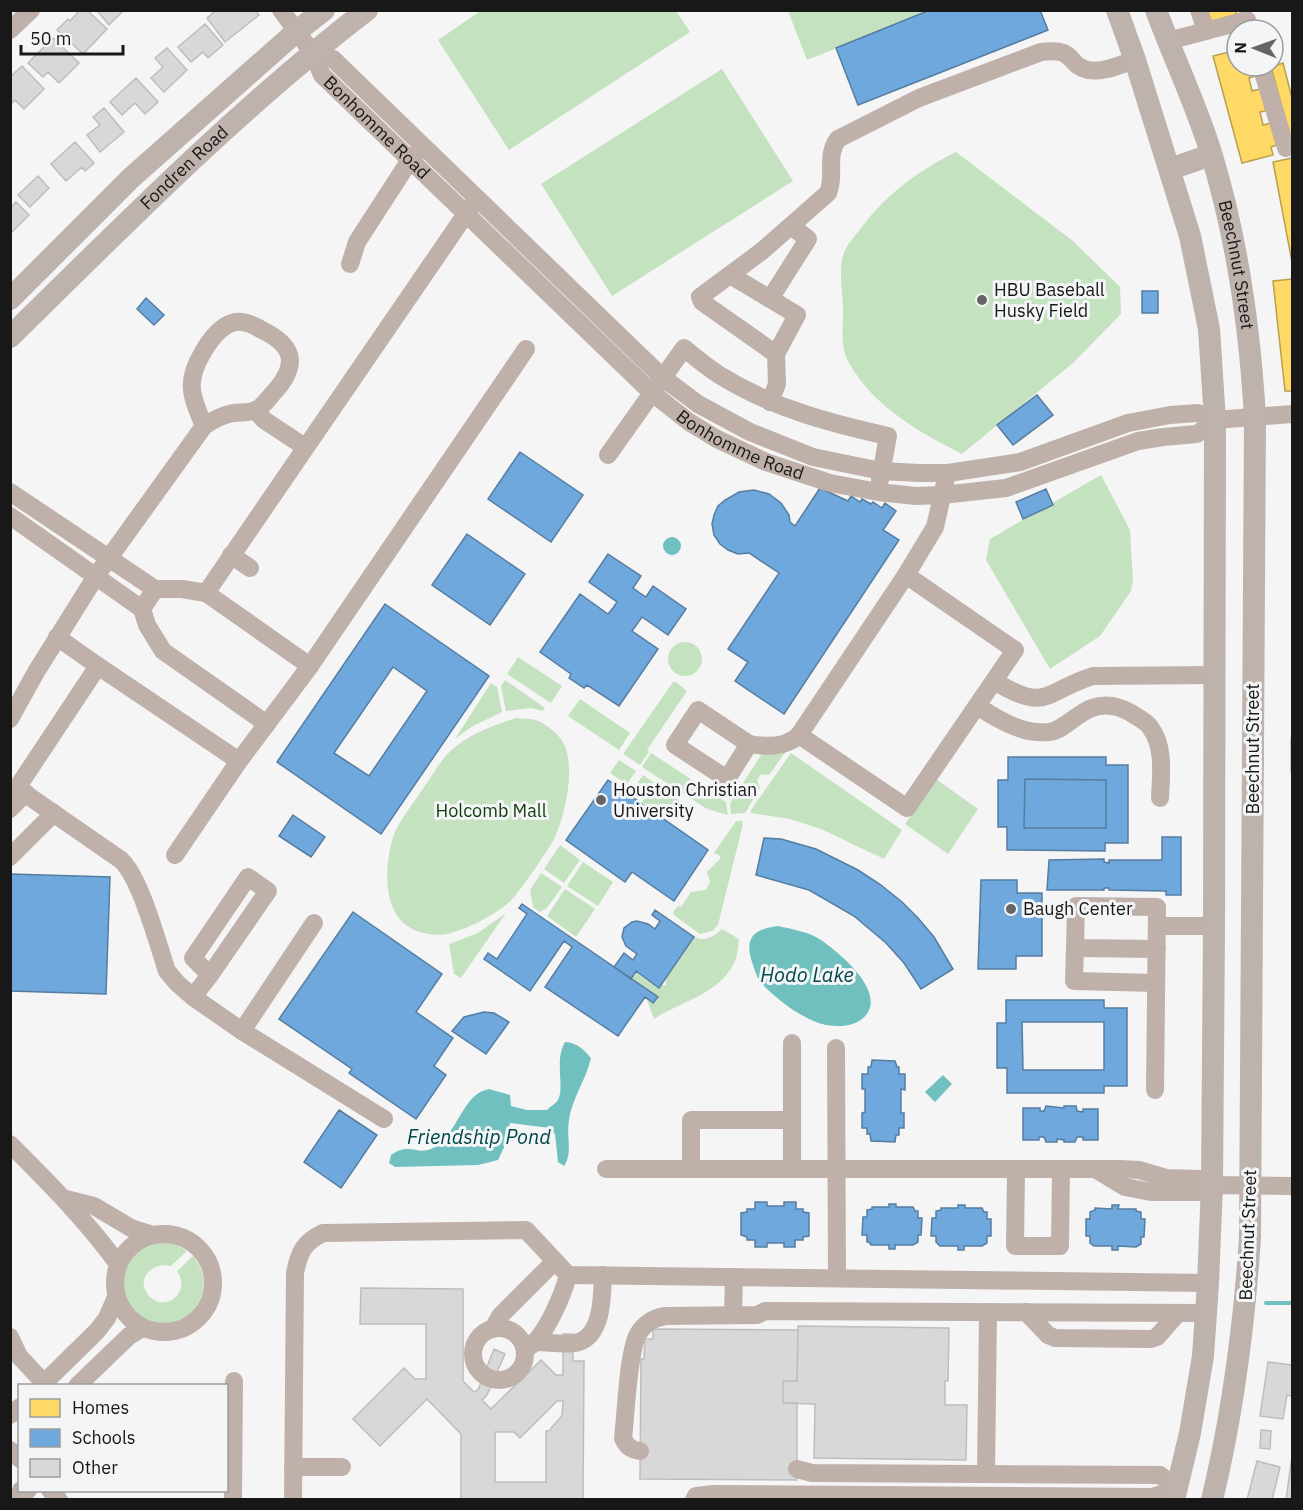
<svg xmlns="http://www.w3.org/2000/svg" width="1303" height="1510" viewBox="0 0 1303 1510" font-family="'IBM Plex Sans',sans-serif">
  <rect width="100%" height="100%" fill="#f5f5f5"/>
  <path fill="#c5e2c0" d="M 482,10 L 676,11 L 690,32 L 509,150 L 438,40 Z
    M 788,11 L 931,11 L 807,60 Z
    M 722,69 L 793,181 L 612,296 L 541,184 Z
    M 956,152 L 1073,241 L 1120,287 L 1121,314 L 1073,363 L 962,454 C 919,432 874,407 849,363 C 840,348 843,328 843,310 C 843,294 839,275 842,260 C 843,250 852,239 858,232 C 884,196 916,172 956,152 Z
    M 1101,475 L 1130,530 L 1133,581 L 1131,591 L 1100,636 L 1050,669 L 986,560 L 990,539 Z
    M668 659a17 17 0 1 1 34 0a17 17 0 1 1-34 0Z
    M 518,657 L 562,686 L 551,703 L 507,674 Z
    M 505,680 L 545,708 L 543,711 L 531,708 L 506,711 L 501,686 Z
    M 673,682 L 676,682 L 687,691 L 647,750 L 649,752 L 640,765 L 623,754 Z
    M 491,683 L 497,687 L 502,712 L 471,727 L 455,739 Z
    M 580,699 L 630,733 L 619,750 L 568,716 Z
    M 516,718 C 522,719 532,718 538,721 C 549,726 562,736 566,749 C 574,774 565,818 553,841 C 544,856 525,884 514,897 C 501,913 466,930 447,934 C 438,936 428,934 420,932 C 381,921 384,868 393,837 C 399,820 414,803 424,787 C 431,778 437,766 445,757 C 463,736 490,727 516,718 Z
    M 787,750 L 769,775 L 761,774 L 757,780 L 760,788 L 745,813 L 731,814 L 730,803 L 763,752 Z
    M 651,753 L 726,802 L 728,815 L 707,809 L 642,767 Z
    M 791,753 L 902,830 L 884,859 L 821,829 L 790,819 L 751,813 L 751,810 Z
    M 619,760 L 636,771 L 627,784 L 610,773 Z
    M 643,775 L 680,801 L 667,819 L 642,802 L 645,796 L 634,788 Z
    M 936,779 L 978,809 L 948,854 L 905,824 Z
    M 736,821 L 742,821 L 743,824 L 718,925 L 712,931 L 700,934 L 675,916 L 673,912 L 678,906 L 681,907 L 691,892 L 706,890 L 710,882 L 707,872 L 720,859 L 720,856 L 714,853 Z
    M 560,845 L 580,860 L 564,883 L 544,869 Z
    M 583,862 L 613,882 L 598,906 L 567,886 Z
    M 541,873 L 562,887 L 547,908 L 540,912 L 533,907 L 530,890 Z
    M 565,889 L 595,909 L 576,937 L 547,916 Z
    M 506,913 L 461,978 L 454,974 L 449,944 L 478,933 Z
    M 722,929 L 739,939 C 738,946 738,952 736,958 C 724,993 681,1001 654,1019 L 647,1000 L 653,1004 L 658,997 L 631,979 L 636,972 L 659,988 L 661,985 L 666,985 L 666,979 L 695,937 C 705,942 715,936 722,929 Z
    M 163,1242 L 176,1244 L 187,1251 L 171,1266 C 155,1262 136,1276 147,1293 C 161,1315 193,1294 177,1271 L 193,1256 C 202,1266 206,1281 202,1294 C 199,1305 192,1314 182,1319 C 127,1347 92,1254 163,1242 Z"/>
  <path fill="#70c0c0" d="M663 546a9 9 0 1 1 18 0a9 9 0 1 1-18 0Z
    M 778,926 C 792,929 809,932 821,940 C 840,953 891,995 862,1019 C 852,1027 838,1027 826,1025 C 804,1020 780,1002 764,986 C 757,979 755,971 752,962 C 744,937 754,929 778,926 Z
    M 565,1042 C 578,1043 583,1049 591,1058 C 586,1080 572,1098 569,1120 C 566,1136 573,1153 564,1166 L 558,1162 L 555,1134 L 550,1128 L 510,1123 L 506,1143 L 498,1160 L 478,1165 L 395,1167 L 389,1163 L 391,1155 C 409,1142 416,1155 431,1149 C 451,1142 461,1106 476,1095 C 479,1092 485,1090 489,1089 L 510,1095 L 511,1106 L 527,1110 L 547,1110 C 550,1107 556,1103 558,1100 C 565,1087 554,1060 565,1042 Z
    M 943,1075 L 952,1084 L 935,1102 L 925,1092 Z"/>
  <path fill="#ffd966" stroke="#ba9f4f" stroke-width="1.5" d="M 1206,10 L 1235,10 L 1237,16 L 1209,23 Z
    M 1273,36 L 1280,60 L 1273,62 Z
    M 1237,50 L 1237,66 L 1253,66 L 1255,76 L 1249,78 L 1252,91 L 1260,89 L 1266,111 L 1260,112 L 1263,125 L 1271,123 L 1277,145 L 1271,147 L 1273,155 L 1242,163 L 1213,56 Z
    M 1283,63 L 1292,98 L 1292,143 L 1271,67 Z
    M 1292,158 L 1292,262 L 1273,162 Z
    M 1292,279 L 1292,391 L 1285,391 L 1273,281 Z"/>
  <path fill="#6fa8dc" stroke="#557da1" stroke-width="1.5" fill-rule="evenodd" d="M 930,10 L 1040,10 L 1048,30 L 858,105 L 836,48 Z
    M 1142,291 L 1158,291 L 1158,313 L 1142,313 Z
    M 146,298 L 164,315 L 154,325 L 137,309 Z
    M 1037,395 L 1053,415 L 1013,445 L 997,425 Z
    M 520,452 L 583,495 L 551,542 L 488,499 Z
    M 820,488 L 848,501 L 851,496 L 860,502 L 862,499 L 871,504 L 873,502 L 882,508 L 885,503 L 896,511 L 883,530 L 899,540 L 784,714 L 735,681 L 748,662 L 728,649 L 779,573 L 749,553 L 738,554 L 728,550 L 720,544 L 714,535 L 712,524 L 714,515 L 718,506 L 725,500 L 739,492 L 754,490 L 769,494 L 781,503 L 789,515 L 790,522 L 795,526 Z
    M 1046,489 L 1053,505 L 1023,519 L 1016,502 Z
    M 467,534 L 525,574 L 490,625 L 432,585 Z
    M 608,554 L 641,576 L 633,588 L 640,593 L 646,597 L 653,586 L 686,609 L 668,635 L 642,617 L 632,631 L 658,649 L 619,706 L 587,685 L 584,688 L 569,678 L 571,674 L 540,652 L 580,594 L 608,614 L 613,608 L 617,602 L 589,582 Z
    M 385,604 L 489,676 L 381,834 L 277,762 ZM 393,667 L 427,691 L 369,776 L 334,753 Z
    M 1008,757 L 1106,757 L 1106,765 L 1128,765 L 1128,843 L 1105,843 L 1105,851 L 1007,850 L 1007,827 L 998,827 L 998,780 L 1008,780 ZM 1025,779 L 1106,780 L 1106,828 L 1024,828 Z
    M 1025,779 L 1106,780 L 1106,828 L 1024,828 Z
    M 608,780 L 708,850 L 674,901 L 632,872 L 625,882 L 566,840 Z
    M 293,815 L 325,837 L 311,857 L 279,836 Z
    M 1162,837 L 1181,837 L 1181,895 L 1166,895 L 1166,891 L 1109,890 L 1109,888 L 1104,888 L 1104,890 L 1047,890 L 1049,860 L 1104,859 L 1104,862 L 1109,863 L 1109,860 L 1162,860 Z
    M 764,838 L 781,839 L 816,849 L 858,870 L 881,885 L 902,902 L 918,918 L 934,937 L 953,969 L 921,989 L 904,963 L 886,943 L 854,916 L 809,890 L 756,875 Z
    M 10,874 L 110,877 L 106,994 L 10,991 Z
    M 981,880 L 1017,880 L 1017,893 L 1042,893 L 1042,956 L 1016,956 L 1016,969 L 978,969 Z
    M 522,904 L 658,997 L 653,1003 L 645,997 L 618,1036 L 545,987 L 572,947 L 564,941 L 530,991 L 484,959 L 488,953 L 497,959 L 527,914 L 519,908 Z
    M 655,910 L 694,937 L 659,988 L 636,971 L 631,979 L 614,967 L 624,953 L 633,960 L 637,954 L 626,946 L 622,937 L 624,928 L 632,922 L 637,921 L 648,924 L 655,929 L 660,921 L 652,915 Z
    M 353,912 L 442,974 L 416,1012 L 453,1038 L 434,1066 L 446,1075 L 416,1119 L 349,1073 L 352,1069 L 279,1019 Z
    M 1006,1000 L 1104,1000 L 1104,1008 L 1127,1008 L 1127,1086 L 1104,1086 L 1104,1093 L 1007,1093 L 1007,1068 L 997,1068 L 997,1023 L 1006,1023 ZM 1022,1022 L 1104,1022 L 1104,1070 L 1023,1070 Z
    M 484,1012 L 494,1013 L 509,1022 L 486,1054 L 452,1031 L 464,1017 Z
    M 872,1060 L 895,1061 L 897,1067 L 899,1067 L 899,1074 L 905,1074 L 905,1090 L 901,1089 L 901,1113 L 904,1113 L 904,1128 L 899,1128 L 899,1135 L 896,1135 L 895,1142 L 871,1141 L 870,1134 L 867,1134 L 867,1128 L 862,1128 L 862,1113 L 865,1112 L 865,1089 L 862,1089 L 862,1074 L 868,1074 L 868,1067 L 871,1067 Z
    M 1046,1106 L 1064,1108 L 1064,1106 L 1076,1106 L 1077,1111 L 1083,1112 L 1083,1109 L 1098,1109 L 1098,1140 L 1083,1140 L 1083,1137 L 1077,1137 L 1075,1142 L 1064,1142 L 1064,1140 L 1057,1139 L 1057,1142 L 1046,1142 L 1044,1137 L 1039,1137 L 1039,1140 L 1023,1140 L 1023,1108 L 1040,1108 L 1040,1111 L 1044,1111 Z
    M 339,1110 L 377,1135 L 341,1188 L 304,1162 Z
    M 755,1202 L 767,1202 L 767,1206 L 784,1206 L 784,1202 L 796,1202 L 796,1209 L 803,1209 L 803,1212 L 809,1213 L 809,1236 L 803,1237 L 803,1240 L 795,1240 L 795,1247 L 784,1247 L 784,1243 L 767,1243 L 767,1247 L 755,1247 L 755,1240 L 747,1240 L 747,1237 L 741,1235 L 741,1213 L 747,1212 L 747,1209 L 755,1209 Z
    M 889,1204 L 896,1204 L 896,1207 L 913,1207 L 915,1211 L 918,1211 L 918,1218 L 922,1218 L 921,1235 L 918,1235 L 918,1242 L 913,1245 L 895,1245 L 895,1249 L 889,1249 L 889,1245 L 871,1245 L 869,1242 L 867,1242 L 867,1235 L 862,1235 L 863,1217 L 867,1217 L 867,1210 L 872,1209 L 872,1207 L 889,1207 Z
    M 958,1205 L 965,1205 L 965,1208 L 982,1208 L 984,1212 L 987,1212 L 987,1219 L 991,1219 L 991,1236 L 987,1236 L 987,1243 L 982,1246 L 964,1246 L 964,1250 L 958,1250 L 958,1246 L 940,1246 L 936,1242 L 936,1236 L 931,1236 L 932,1218 L 936,1218 L 936,1211 L 941,1210 L 941,1208 L 958,1208 Z
    M 1112,1205 L 1119,1205 L 1118,1209 L 1136,1209 L 1136,1211 L 1141,1212 L 1141,1219 L 1145,1219 L 1144,1237 L 1141,1237 L 1141,1244 L 1136,1247 L 1118,1246 L 1118,1250 L 1112,1250 L 1112,1246 L 1094,1246 L 1090,1243 L 1090,1236 L 1086,1236 L 1086,1219 L 1090,1219 L 1090,1212 L 1095,1210 L 1095,1208 L 1112,1209 Z"/>
  <g fill="none" stroke-linecap="round" stroke-linejoin="round">
    <path stroke="#70c0c0" stroke-width="4" d="M 1266,1303 L 1292,1303"/>
  </g>
  <path fill="#d8d8d8" stroke="#bdbdbd" stroke-width="1.5" fill-rule="evenodd" d="M 80,10 L 87,10 L 107,29 L 83,54 L 57,30 L 68,19 L 70,21 Z
    M 99,10 L 124,10 L 109,25 L 98,12 Z
    M 217,10 L 255,10 L 259,15 L 225,42 L 207,18 Z
    M 205,24 L 223,45 L 208,58 L 203,52 L 191,62 L 178,47 Z
    M 53,38 L 79,63 L 59,83 L 48,72 L 43,77 L 28,63 Z
    M 167,48 L 187,70 L 164,92 L 151,78 L 163,67 L 155,58 Z
    M 22,66 L 44,89 L 24,109 L 15,100 L 10,105 L 10,77 Z
    M 136,78 L 158,102 L 145,114 L 135,103 L 122,115 L 110,102 Z
    M 104,108 L 124,132 L 100,152 L 87,135 L 100,125 L 93,117 Z
    M 75,142 L 94,163 L 85,171 L 82,167 L 66,181 L 51,164 Z
    M 38,176 L 49,188 L 30,207 L 18,195 Z
    M 16,202 L 29,215 L 10,234 L 10,208 Z
    M 1291,738 L 1292,738 L 1292,772 L 1291,772 Z
    M 361,1288 L 463,1289 L 463,1381 L 474,1392 L 478,1390 L 494,1349 L 505,1354 L 487,1395 L 482,1400 L 491,1409 L 541,1360 L 556,1375 L 563,1375 L 563,1334 L 573,1334 L 573,1361 L 584,1361 L 583,1500 L 461,1500 L 461,1434 L 427,1399 L 380,1446 L 353,1419 L 404,1368 L 415,1379 L 426,1379 L 426,1324 L 360,1324 ZM 557,1401 L 563,1401 L 562,1416 L 551,1428 L 551,1430 L 546,1431 L 546,1482 L 495,1482 L 495,1432 L 514,1432 L 520,1438 Z
    M 798,1326 L 949,1328 L 948,1381 L 945,1381 L 945,1405 L 967,1405 L 966,1460 L 814,1458 L 815,1404 L 783,1403 L 783,1381 L 797,1381 Z
    M 653,1329 L 798,1330 L 797,1381 L 783,1381 L 783,1403 L 797,1403 L 797,1480 L 640,1479 L 641,1359 L 644,1359 L 645,1339 L 653,1339 Z
    M 1268,1362 L 1292,1365 L 1292,1396 L 1287,1395 L 1283,1419 L 1260,1416 Z
    M 1261,1430 L 1271,1431 L 1270,1449 L 1260,1448 Z
    M 1292,1456 L 1292,1500 L 1286,1500 Z
    M 1257,1461 L 1280,1467 L 1272,1500 L 1247,1500 Z"/>
  <g fill="none" stroke-linecap="round" stroke-linejoin="round">
    <g stroke="#bfb0aa" stroke-width="18">
      <path id="s1" d="M 281,10 L 312,52 L 322,75 L 651,392 L 689,422 L 717,439 L 766,462 L 830,483 L 878,492 L 916,496 L 942,495 L 1006,488 L 1138,441 L 1163,437 L 1197,434 L 1215,420"/>
      <path d="M 1199,10 L 1206,31"/>
      <path d="M 10,30 L 31,10"/>
      <path d="M 1168,41 L 1247,20"/>
      <path d="M 312,52 L 333,59 L 662,377 L 698,404 L 750,432 L 813,457 L 881,471 L 919,473 L 948,473 L 1020,462 L 1128,423 L 1170,415 L 1198,413 L 1215,420 L 1292,414"/>
      <path d="M 1261,66 L 1286,148"/>
      <path d="M 350,264 L 357,242 L 410,160 L 418,152"/>
      <path d="M 730,275 L 797,315 L 776,354"/>
      <path d="M 770,299 L 808,239 L 791,226"/>
      <path d="M 770,402 L 777,384 L 776,354 L 702,302 L 700,297 L 762,251 L 828,193 C 836,175 825,156 838,139 L 919,98 L 1041,52 C 1077,47 1066,65 1088,70 C 1103,73 1121,64 1135,60"/>
      <path d="M 255,410 L 264,420 L 305,447"/>
      <path d="M 608,455 L 684,348 C 696,358 708,368 721,376 C 773,408 829,423 888,436 L 880,480"/>
      <path d="M 10,492 L 155,589"/>
      <path d="M 10,516 L 142,609"/>
      <path d="M 231,555 L 250,568"/>
      <path d="M 906,575 L 1015,650 L 907,808 L 799,735 Z"/>
      <path d="M 906,575 L 935,527 L 945,483"/>
      <path d="M 206,593 L 472,205"/>
      <path d="M 57,637 L 98,666 L 17,788 L 121,860 C 141,879 157,942 167,971 L 177,983 L 193,997 L 242,1031 L 384,1119"/>
      <path d="M 98,666 L 239,761 L 175,855"/>
      <path d="M 994,681 C 1047,713 1043,692 1093,676 L 1215,675"/>
      <path d="M 977,706 C 998,719 1022,735 1049,732 C 1063,731 1077,713 1092,708 C 1106,703 1119,706 1131,713 C 1137,717 1146,721 1150,727 C 1165,747 1161,775 1160,798"/>
      <path d="M 698,710 L 749,744 L 727,779 L 675,745 Z"/>
      <path d="M 10,719 L 36,672 L 96,576 L 204,426 C 213,420 222,415 233,413 C 240,412 250,413 256,410 C 264,406 270,396 276,390 C 299,363 293,345 262,330 C 254,325 246,321 236,322 C 222,324 210,340 203,352 C 185,382 191,395 204,426"/>
      <path d="M 267,724 L 163,651 L 147,625 L 142,609 L 155,589 L 182,589 L 206,593 L 310,666"/>
      <path d="M 749,744 C 766,747 786,748 799,735"/>
      <path d="M 239,761 L 310,666 L 526,349"/>
      <path d="M 10,809 L 26,793"/>
      <path d="M 10,857 L 54,813"/>
      <path d="M 1157,926 L 1214,926"/>
      <path d="M 1075,948 L 1074,981 L 1156,983"/>
      <path d="M 193,997 L 210,975 L 268,891 L 248,877 L 193,958 L 210,975"/>
      <path d="M 242,1031 L 314,923"/>
      <path d="M 792,1043 L 792,1169"/>
      <path d="M 836,1048 L 837,1278"/>
      <path d="M 1155,1090 L 1157,907 L 1076,906 L 1075,948 L 1157,949"/>
      <path d="M 10,1144 C 49,1183 86,1220 118,1264"/>
      <path d="M 606,1169 L 1120,1169 L 1139,1170 L 1166,1178 L 1200,1179 L 1212,1185"/>
      <path d="M 691,1169 L 691,1120 L 792,1120"/>
      <path d="M 1016,1169 L 1015,1246 L 1060,1246 L 1061,1169"/>
      <path d="M 1097,1170 L 1125,1187 L 1151,1192 L 1200,1192 L 1212,1185 L 1292,1186"/>
      <path d="M 66,1199 L 94,1206 L 131,1228 L 153,1235"/>
      <circle cx="164" cy="1283" r="49"/>
      <path d="M 1026,1312 L 1048,1335 L 1055,1338 L 1151,1339 L 1157,1337 L 1178,1313"/>
      <path d="M 733,1315 L 734,1277"/>
      <circle cx="499" cy="1354" r="26"/>
      <path d="M 493,1329 L 500,1316 L 555,1261"/>
      <path d="M 10,1337 L 19,1356 L 44,1383"/>
      <path d="M 537,1342 C 550,1342 567,1346 579,1342 C 603,1334 602,1295 603,1275"/>
      <path d="M 529,1347 C 546,1335 563,1295 568,1275"/>
      <path d="M 41,1386 L 97,1331 L 107,1318 L 116,1297"/>
      <path d="M 77,1386 L 129,1336 L 142,1328"/>
      <path d="M 10,1415 L 20,1407"/>
      <path d="M 10,1450 L 20,1459"/>
      <path d="M 640,1451 C 630,1449 627,1447 623,1438 C 626,1414 628,1352 638,1334 C 645,1323 653,1318 665,1316 L 757,1315 L 765,1311 L 1206,1313"/>
      <path d="M 293,1467 L 342,1467"/>
      <path d="M 797,1469 L 812,1473 L 1160,1475 L 1177,1489"/>
      <path d="M 986,1474 L 988,1312"/>
      <path d="M 21,1490 L 20,1496 L 28,1490"/>
      <path d="M 50,1490 L 59,1500"/>
      <path d="M 233,1500 L 234,1381"/>
      <path d="M 293,1500 L 295,1273 C 299,1252 304,1242 323,1233 L 526,1230 L 568,1275 L 1208,1283"/>
      <path d="M 694,1500 L 696,1496 L 714,1494 L 1152,1497 L 1177,1489"/>
    </g>
    <g stroke="#beb2ac" stroke-width="22">
      <path d="M 1117,10 L 1135,60 L 1190,236 L 1209,329 L 1215,420 L 1214,926 L 1212,1185 L 1208,1283 L 1203,1356 L 1190,1433 L 1174,1500"/>
      <path id="s2" d="M 1156,10 C 1174,59 1197,106 1212,156 C 1238,242 1250,329 1255,418 L 1250,1238 C 1244,1327 1233,1413 1212,1500"/>
      <path d="M 1170,169 L 1211,155"/>
      <path d="M 10,299 L 131,178 L 297,31 L 324,10"/>
      <path id="s3" d="M 10,337 C 125,224 239,108 367,10"/>
    </g>
  </g>
  <g fill="#656565" stroke="#f4f5f6" stroke-width="2">
    <circle cx="982" cy="300" r="6"/>
    <circle cx="601" cy="800" r="6"/>
    <circle cx="1011" cy="909" r="6"/>
  </g>
  <g text-anchor="middle" stroke-width="6" stroke-linejoin="round" paint-order="stroke">
    <g font-size="18" fill="#181818" stroke="#f4f5f6">
      <text dy="6" stroke="none"><textPath href="#s1" startOffset="153">Bonhomme Road</textPath></text>
      <text dy="6" stroke="none"><textPath href="#s3" startOffset="243">Fondren Road</textPath></text>
      <text dy="6" stroke="none"><textPath href="#s2" startOffset="268">Beechnut Street</textPath></text>
      <text dy="6" stroke="none"><textPath href="#s1" startOffset="639">Bonhomme Road</textPath></text>
      <text transform="translate(1253 749) rotate(-90)" y="6">Beechnut Street</text>
      <text transform="translate(1248 1235) rotate(-88)" y="6">Beechnut Street</text>
    </g>
    <g font-size="18" fill="#181818" stroke="#f4f5f6" text-anchor="start">
      <text x="994" y="296">HBU Baseball<tspan x="994" dy="21">Husky Field</tspan></text>
      <text x="613" y="796">Houston Christian<tspan x="613" dy="21">University</tspan></text>
      <text x="1023" y="915">Baugh Center</text>
    </g>
    <g font-size="18" fill="#0f3c08" stroke="#f4f5f6">
      <text x="491" y="817">Holcomb Mall</text>
    </g>
    <g font-size="20" font-style="italic" fill="#004748" stroke="#f4f5f6">
      <text x="807" y="982">Hodo Lake</text>
      <text x="479" y="1144">Friendship Pond</text>
    </g>
  </g>
  <rect width="1303" height="1510" fill="none" stroke="#181818" stroke-width="24"/>
  <rect x="18" y="1384" width="210" height="108" fill="#f4f5f6" stroke="#9c9d9d" stroke-width="1.5"/>
  <rect x="30" y="1399" width="30" height="18" fill="#ffd966" stroke="#9c9d9d" stroke-width="1.5"/>
  <text x="72" y="1414" font-size="18" fill="#181818">Homes</text>
  <rect x="30" y="1429" width="30" height="18" fill="#6fa8dc" stroke="#9c9d9d" stroke-width="1.5"/>
  <text x="72" y="1444" font-size="18" fill="#181818">Schools</text>
  <rect x="30" y="1459" width="30" height="18" fill="#d8d8d8" stroke="#9c9d9d" stroke-width="1.5"/>
  <text x="72" y="1474" font-size="18" fill="#181818">Other</text>
  <g transform="translate(1255 48) rotate(271)"><circle r="28" fill="#f4f5f6" stroke="#9c9d9d" stroke-width="1.5"/>
  <path d="M0-4.5L10 22L0 15L-10 22Z" fill="#656565"/>
  <text y="-9" font-size="16" font-weight="bold" text-anchor="middle" fill="#181818">N</text>
  </g>
  <path d="M21 45v9h102v-9" fill="none" stroke="#181818" stroke-width="3"/>
  <text x="30" y="45" font-size="18" fill="#181818" stroke="#f4f5f6" stroke-width="4.5" paint-order="stroke">50 m</text>
</svg>
